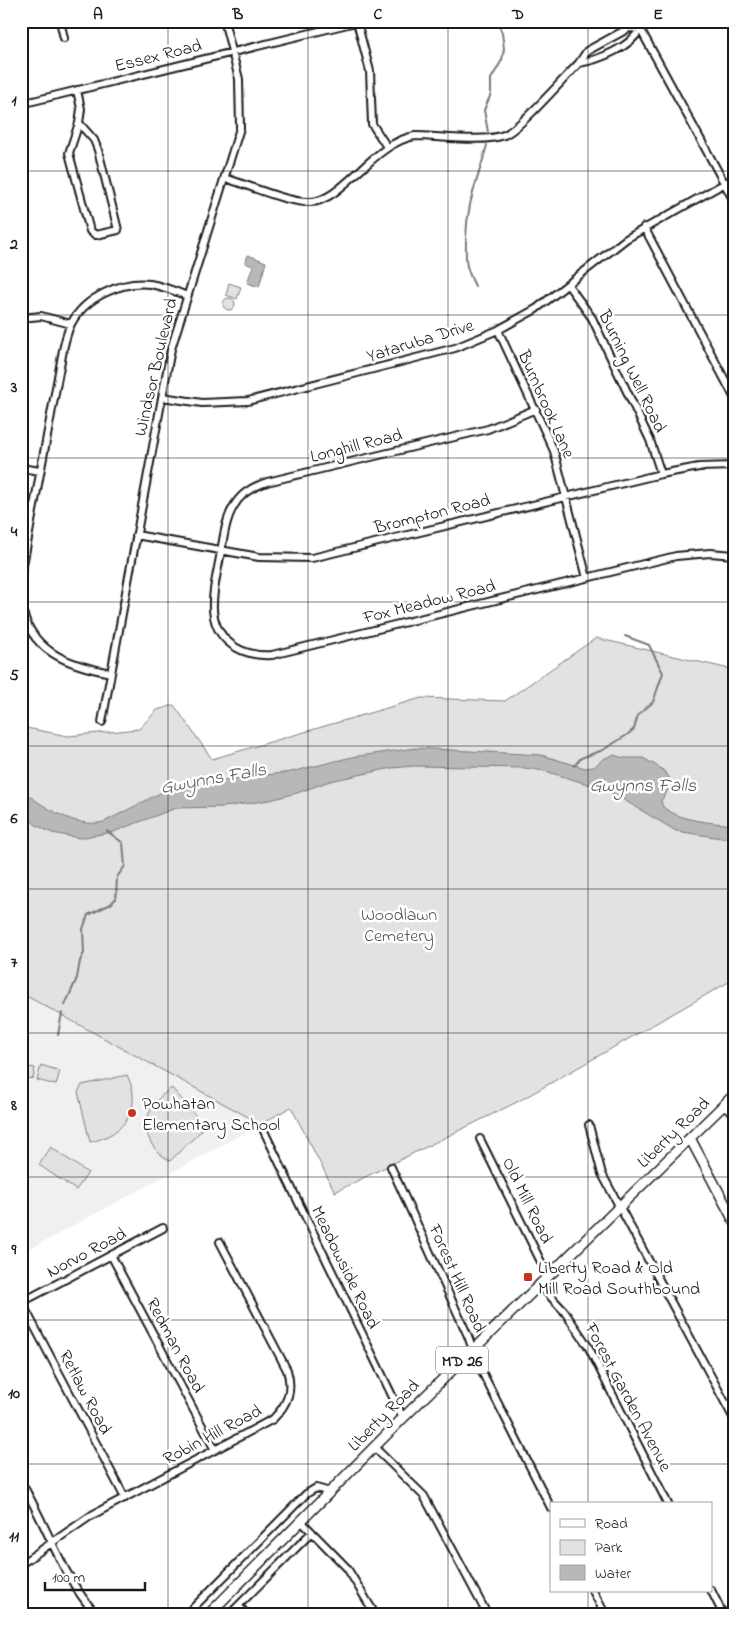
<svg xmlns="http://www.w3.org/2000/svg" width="755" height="1635" viewBox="0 0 755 1635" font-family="'Indie Flower',sans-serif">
  <rect width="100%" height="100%" fill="#fff"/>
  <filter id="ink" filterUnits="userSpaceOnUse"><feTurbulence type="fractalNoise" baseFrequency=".02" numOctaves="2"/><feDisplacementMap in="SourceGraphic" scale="10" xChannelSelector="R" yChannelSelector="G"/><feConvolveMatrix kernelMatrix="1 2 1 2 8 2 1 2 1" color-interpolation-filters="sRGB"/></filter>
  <g filter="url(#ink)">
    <path fill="#f0f0f0" d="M 21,993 L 43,1003 L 261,1124 L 21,1254 Z"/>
    <path fill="#e2e2e2" stroke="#7f7f7f" d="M 229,283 L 241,287 L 237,299 L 226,295 Z
      M223 304a6 6 0 1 1 12 0a6 6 0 1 1-12 0Z
      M 596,638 L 734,670 L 734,979 L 519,1101 L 335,1192 L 291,1107 L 261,1124 L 21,993 L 21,727 L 68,736 L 139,729 L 157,710 L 174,705 L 212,759 L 421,698 L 505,701 Z
      M 41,1065 L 60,1071 L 56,1085 L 37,1080 Z
      M 22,1066 L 35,1068 L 33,1079 L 21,1077 Z
      M 127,1075 C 144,1108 124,1135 90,1142 L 78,1092 L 82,1085 Z
      M 172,1088 L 202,1123 L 202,1130 L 170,1161 C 136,1141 141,1107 172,1088 Z
      M 51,1147 L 88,1173 L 76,1190 L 39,1165 Z"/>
    <path fill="#b8b8b8" stroke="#7a7a7a" d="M 248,255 L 266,262 L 259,287 L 247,283 L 253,266 L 245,263 Z
      M 416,748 L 541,755 L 585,768 L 594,767 L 603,759 L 613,755 L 624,758 L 643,758 L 662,769 L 669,777 L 671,785 L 661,801 L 663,807 C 683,822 709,822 734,825 L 734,840 L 676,831 L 607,790 L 545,771 L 525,768 L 414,766 L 392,768 L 330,781 L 297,793 L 270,800 L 224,807 L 176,808 L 113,832 L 79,838 L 52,833 L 36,825 L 21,811 L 21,790 C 44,807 76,829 104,822 L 174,786 L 291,772 L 352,757 Z"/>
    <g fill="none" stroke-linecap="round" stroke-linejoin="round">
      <path stroke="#7a7a7a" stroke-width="2" d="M 488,132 L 484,110 L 491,94 L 491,79 L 502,60 L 504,49 L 502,33 L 497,21
        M 475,286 C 464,264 466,262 466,238 C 467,201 478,180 487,145
        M 574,766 L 581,758 L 603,750 L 627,735 L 634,729 L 638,715 L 653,702 L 663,673 L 649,645 L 625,636
        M 65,1005 L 77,978 L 80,961 L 84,953 L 83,929 L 88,915 L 111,904 L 116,898 L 117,877 L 125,866 L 123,843 L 107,831
        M 58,1035 L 62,1013"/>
      <g stroke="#1c1c1c" stroke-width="10">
        <path id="minor" d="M 60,21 L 64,38
          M 636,21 L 734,201
          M 357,22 L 370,71 L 372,124 L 387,147
          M 77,90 L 81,109 L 79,123 L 94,140 L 98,150 L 118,230 L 96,235 L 90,231 L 69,153 L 79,123
          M 21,104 L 360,21
          M 225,178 C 248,185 288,203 310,202 C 342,202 374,142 415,136 C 438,136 484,143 504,135 C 520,129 564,78 579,63 L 587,51 L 629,28 L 640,29 C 631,47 599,60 579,63
          M 644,227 L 734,397
          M 568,285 L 592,318 L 650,440 L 661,474
          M 21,318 L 41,316 L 71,324
          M 498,330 L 554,451 L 587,578
          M 162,397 L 202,403 L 248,401 L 455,348 L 498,330 L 536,309 L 626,239 L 734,178
          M 536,409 L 488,429 L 267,482 C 256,486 246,490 238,500 C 225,516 224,537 220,557 C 214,590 202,626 235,647 C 247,654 259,656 272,655 L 676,556 L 710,553 L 734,555
          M 21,468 L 40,471
          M 136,535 L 259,557 L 312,558 L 661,474 L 699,467 L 734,466
          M 21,576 L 63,350 C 65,341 67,332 71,324 C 85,297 121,281 150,284 C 163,286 175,291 187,296
          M 21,602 C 28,652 69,665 111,673
          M 102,722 L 171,349 L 240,128 L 239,79 L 225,24
          M 722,1107 L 734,1112
          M 589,1125 L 602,1174 L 734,1419
          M 263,1129 L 403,1418
          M 480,1139 L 548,1276
          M 391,1167 L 468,1336 L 478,1364 L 551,1508
          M 111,1255 L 215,1450
          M 539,1284 L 564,1311 L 588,1346 L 668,1504
          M 21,1301 L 125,1498
          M 22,1302 L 163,1228
          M 374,1447 L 424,1496 L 487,1614
          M 21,1482 C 47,1525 62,1577 96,1614
          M 301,1521 L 347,1568 L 375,1614
          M 21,1564 L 92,1515 L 273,1419 C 288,1404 293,1390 287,1370 L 220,1242
          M 711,1590 L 723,1614
          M 593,1591 L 605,1614
          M 238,1606 L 247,1614
          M 187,1614 L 306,1494 L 316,1488 L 330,1492
          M 230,1614 L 312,1532"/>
      </g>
      <g stroke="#1c1c1c" stroke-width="12">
        <path id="major" d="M 690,1138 L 734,1221
          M 209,1614 L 403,1418 L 734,1095"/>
      </g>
      <use href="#minor" stroke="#fff" stroke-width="6"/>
      <use href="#major" stroke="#fff" stroke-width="9"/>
    </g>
  </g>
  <path fill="none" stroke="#1c1c1c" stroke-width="1" stroke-opacity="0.55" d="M 168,21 L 168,1614M 308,21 L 308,1614M 448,21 L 448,1614M 588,21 L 588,1504M 21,171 L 734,171M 21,315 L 734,315M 21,458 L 734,458M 21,602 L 734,602M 21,746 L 734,746M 21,889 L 734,889M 21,1033 L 734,1033M 21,1177 L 734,1177M 21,1320 L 734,1320M 21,1464 L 734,1464M 588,1591 L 588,1614"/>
  <g fill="#c8321e" stroke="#fff" stroke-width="2">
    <circle cx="132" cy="1113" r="5"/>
    <rect x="523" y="1272" width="10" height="10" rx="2.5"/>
  </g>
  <g text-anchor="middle" stroke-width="5" stroke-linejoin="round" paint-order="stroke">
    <rect fill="#fff" stroke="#606060" stroke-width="1" x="436" y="1346.5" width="52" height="27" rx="4"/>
    <g font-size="16" font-weight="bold" fill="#1c1c1c">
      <text x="462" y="1366">MD 26</text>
    </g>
    <g font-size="18" fill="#1c1c1c" stroke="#fff">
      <text transform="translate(158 55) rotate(-14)" y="6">Essex Road</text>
      <text transform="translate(420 340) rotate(-17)" y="6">Yataruba Drive</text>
      <text transform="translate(155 367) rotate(-77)" y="6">Windsor Boulevard</text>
      <text transform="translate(633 371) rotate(64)" y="6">Burning Well Road</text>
      <text transform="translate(547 404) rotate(66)" y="6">Burnbrook Lane</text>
      <text transform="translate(356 445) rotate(-14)" y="6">Longhill Road</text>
      <text transform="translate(432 513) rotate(-14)" y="6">Brompton Road</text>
      <text transform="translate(429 601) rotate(-14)" y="6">Fox Meadow Road</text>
      <text transform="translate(673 1132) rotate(-44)" y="6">Liberty Road</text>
      <text transform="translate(528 1200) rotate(64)" y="6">Old Mill Road</text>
      <text transform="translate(86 1252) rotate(-28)" y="6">Norvo Road</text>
      <text transform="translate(346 1267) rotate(64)" y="6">Meadowside Road</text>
      <text transform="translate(458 1278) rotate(66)" y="6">Forest Hill Road</text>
      <text transform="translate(176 1345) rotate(62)" y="6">Redman Road</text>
      <text transform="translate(86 1392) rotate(62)" y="6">Retlaw Road</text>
      <text transform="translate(629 1397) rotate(62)" y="6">Forest Garden Avenue</text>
      <text transform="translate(383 1415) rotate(-45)" y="6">Liberty Road</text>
      <text transform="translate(212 1434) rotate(-28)" y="6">Robin Hill Road</text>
    </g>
    <g font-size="18" fill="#575757" stroke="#fff">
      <text x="399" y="920">Woodlawn<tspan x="399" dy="21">Cemetery</tspan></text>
    </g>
    <g font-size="18" fill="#1c1c1c" stroke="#fff" text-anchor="start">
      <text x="142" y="1109">Powhatan<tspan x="142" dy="21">Elementary School</tspan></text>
      <text x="538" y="1273">Liberty Road &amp; Old<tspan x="538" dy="21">Mill Road Southbound</tspan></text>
    </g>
    <g font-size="19" font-style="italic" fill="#5a5a5a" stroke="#fff">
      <text transform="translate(213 777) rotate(-10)" y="7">Gwynns Falls</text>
      <text x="643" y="791">Gwynns Falls</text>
    </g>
  </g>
  <rect width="755" height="1635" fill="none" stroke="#fff" stroke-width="55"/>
  <rect x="550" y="1502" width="162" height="90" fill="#ffffff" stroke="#a4a4a4"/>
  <rect x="560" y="1519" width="25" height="8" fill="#ffffff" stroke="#a4a4a4"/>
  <text x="595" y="1528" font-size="15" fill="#1c1c1c">Road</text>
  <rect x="560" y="1540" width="25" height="15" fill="#e2e2e2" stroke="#a4a4a4"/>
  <text x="595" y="1552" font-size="15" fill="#1c1c1c">Park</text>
  <rect x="560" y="1565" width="25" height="15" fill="#b8b8b8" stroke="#a4a4a4"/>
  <text x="595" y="1578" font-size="15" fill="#1c1c1c">Water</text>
  <path d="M45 1582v8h100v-8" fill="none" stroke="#1c1c1c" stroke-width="2.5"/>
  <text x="52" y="1582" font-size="15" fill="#1c1c1c" stroke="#ffffff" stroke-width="4" paint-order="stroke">100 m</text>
  <rect x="28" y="28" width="700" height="1580" fill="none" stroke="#1c1c1c" stroke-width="2"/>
  <g font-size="16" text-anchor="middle" font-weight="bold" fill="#1c1c1c">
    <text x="98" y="19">A</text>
    <text x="238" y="19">B</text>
    <text x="378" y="19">C</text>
    <text x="518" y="19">D</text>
    <text x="658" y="19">E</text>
    <text x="14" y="105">1</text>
    <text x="14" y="249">2</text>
    <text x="14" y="392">3</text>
    <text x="14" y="536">4</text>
    <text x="14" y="680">5</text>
    <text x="14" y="823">6</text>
    <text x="14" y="967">7</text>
    <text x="14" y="1110">8</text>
    <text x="14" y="1254">9</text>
    <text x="14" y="1398">10</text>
    <text x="14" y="1541">11</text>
  </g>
</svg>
